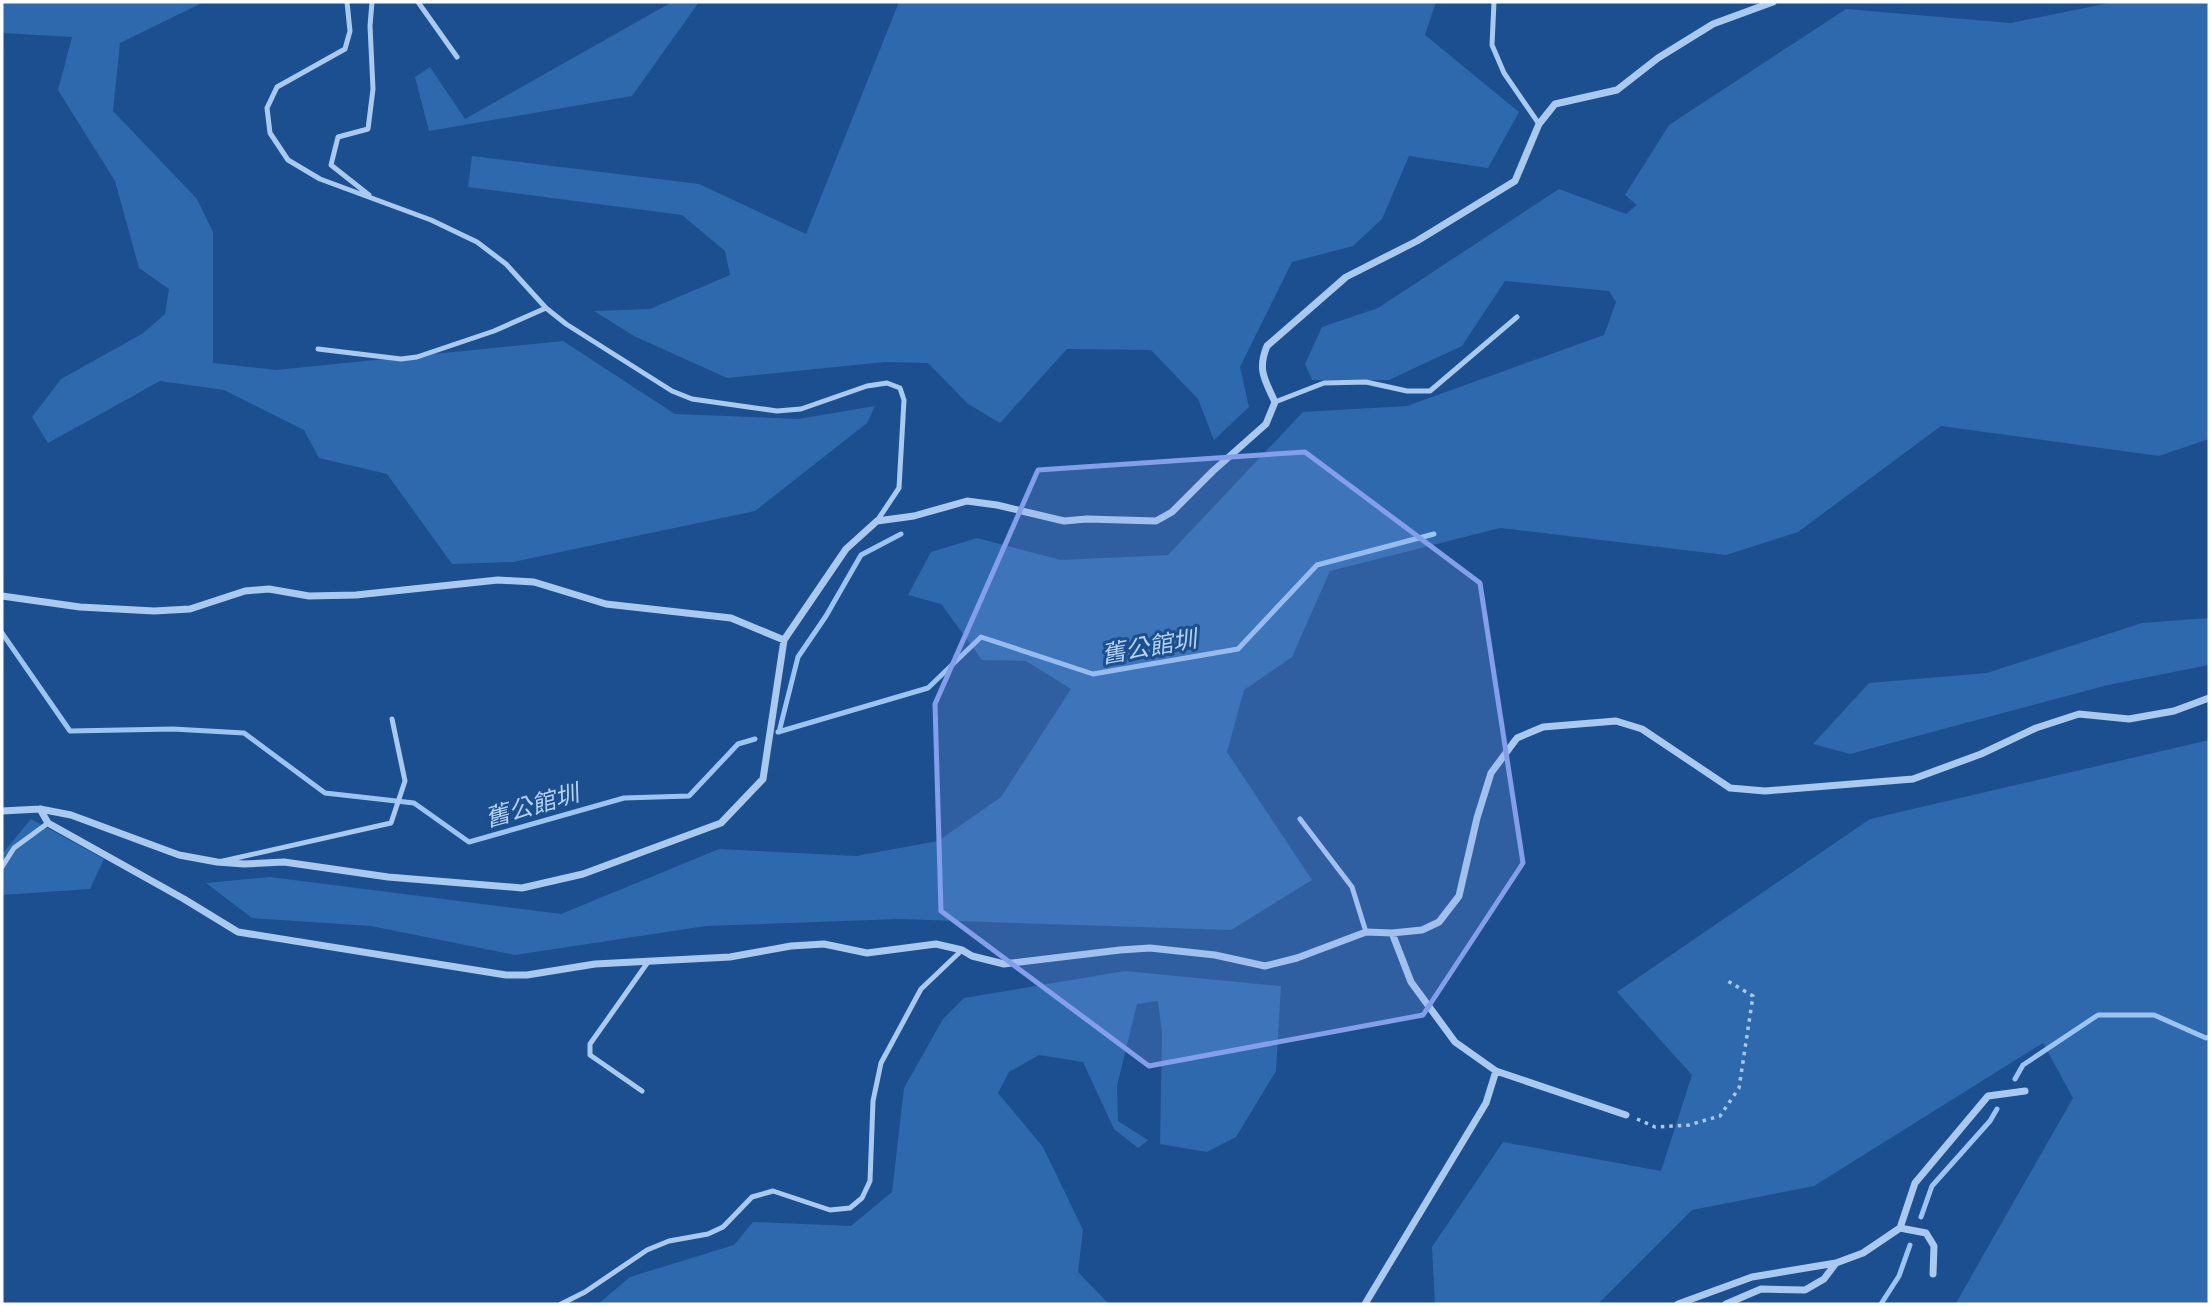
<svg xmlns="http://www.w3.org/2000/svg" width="2211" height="1306" viewBox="0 0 2211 1306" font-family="'Exo 2','Noto Sans TC',sans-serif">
  <rect width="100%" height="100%" fill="#1b4f8f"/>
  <path fill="#2e69ad" d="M 2,2 L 204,2 L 120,43 L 113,111 L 197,199 L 213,232 L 213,363 L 276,370 L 563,341 L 675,414 L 798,419 L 875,406 L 867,423 L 755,511 L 513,562 L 452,564 L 387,474 L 319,458 L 304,430 L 224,390 L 160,381 L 48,443 L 32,417 L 61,379 L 142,334 L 165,314 L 169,289 L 139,268 L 115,181 L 58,90 L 72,37 L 2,33 Z
    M 672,2 L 699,2 L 632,96 L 429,131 L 415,77 L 430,67 L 465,119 Z
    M 899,2 L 1436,2 L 1425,35 L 1519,112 L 1488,168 L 1409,156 L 1382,219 L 1353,246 L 1292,262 L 1240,367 L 1249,407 L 1214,440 L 1198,399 L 1151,350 L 1067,349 L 1000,423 L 968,404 L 928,363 L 885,362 L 727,378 L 634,336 L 594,311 L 650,309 L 730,275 L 725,251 L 682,215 L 468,187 L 472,156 L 699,184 L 806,234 Z
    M 2114,2 L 2209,2 L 2209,439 L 2159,456 L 1941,426 L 1798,532 L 1726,555 L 1500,528 L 1330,571 L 1292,657 L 1244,690 L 1227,752 L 1312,880 L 1231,930 L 899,919 L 706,926 L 515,955 L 371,926 L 252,918 L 206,883 L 270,877 L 561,914 L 719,849 L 856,856 L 938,841 L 1001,797 L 1071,689 L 1026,661 L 982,660 L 941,604 L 908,595 L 931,552 L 977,538 L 1061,560 L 1168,555 L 1303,412 L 1407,406 L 1604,335 L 1616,302 L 1609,291 L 1505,281 L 1462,346 L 1389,380 L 1312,380 L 1305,364 L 1322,327 L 1378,308 L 1559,189 L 1626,214 L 1637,205 L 1625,195 L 1669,125 L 1846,9 L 2011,23 Z
    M 2209,618 L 2209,665 L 2108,685 L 1850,754 L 1813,744 L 1869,683 L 1987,673 L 2142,623 Z
    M 2209,740 L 2209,1304 L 1947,1304 L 1956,1303 L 2073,1098 L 2043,1043 L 1814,1186 L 1692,1210 L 1598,1304 L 1435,1304 L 1432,1247 L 1503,1142 L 1661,1171 L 1692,1075 L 1617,992 L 1870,819 Z
    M 31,819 L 104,859 L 90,889 L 2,895 L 2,854 Z
    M 1125,971 L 1281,986 L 1276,1071 L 1236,1137 L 1207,1152 L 1160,1144 L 1162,1033 L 1158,1001 L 1137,1004 L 1117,1086 L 1118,1121 L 1148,1140 L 1138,1148 L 1114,1129 L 1083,1062 L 1039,1055 L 1009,1072 L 998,1093 L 1043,1147 L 1083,1230 L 1078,1272 L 1109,1304 L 598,1304 L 630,1277 L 734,1245 L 753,1222 L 851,1226 L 892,1192 L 904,1088 L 943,1019 L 964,998 Z"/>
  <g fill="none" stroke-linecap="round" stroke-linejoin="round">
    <path stroke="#9cc4f0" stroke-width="5" d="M 2,633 L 70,731 L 173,729 L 244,733 L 325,793 L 414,803 L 469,842 L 624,798 L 689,796 L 738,744 L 755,739
      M 778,732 L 928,688 L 981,637 L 1093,674 L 1238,649 L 1317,565 L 1434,534
      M 779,732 L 798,657 L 826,616 L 861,555 L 901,534
      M 2015,1079 L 2023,1065 L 2098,1015 L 2154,1015 L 2206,1038 L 2209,1037
      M 1921,1217 L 1932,1186 L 1990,1121 L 1997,1109
      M 1881,1304 L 1899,1276 L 1910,1245"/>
    <path stroke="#a9c9ee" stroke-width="3.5" stroke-dasharray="3.5 5" stroke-linecap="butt" d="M 1637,1119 L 1655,1127 L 1689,1125 L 1720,1116 L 1739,1088 L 1753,996 L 1726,980"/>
    <path stroke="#a9c9ee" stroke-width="5" d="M 347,2 L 350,31 L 345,49 L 277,87 L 267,108 L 270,133 L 288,160 L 320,179 L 431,220 L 477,242 L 506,264 L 546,308 L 566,324 L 672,391 L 692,399 L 777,411 L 801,409 L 867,386 L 887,383 L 900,388 L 904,400 L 899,488 L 877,521
      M 418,2 L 457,57
      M 1494,2 L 1492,45 L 1504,73 L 1539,124
      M 369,195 L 331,165 L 338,137 L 368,129 L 373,89 L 370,26 L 372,2
      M 318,349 L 401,359 L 417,357 L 494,331 L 546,308
      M 1275,402 L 1324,383 L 1366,382 L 1407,391 L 1430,391 L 1517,317
      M 1300,819 L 1352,887 L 1366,932
      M 223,861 L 391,823 L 405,781 L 392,719
      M 2,867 L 14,848 L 48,823
      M 642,1091 L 590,1055 L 590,1044 L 648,962
      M 561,1304 L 585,1292 L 647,1250 L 669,1241 L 708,1234 L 723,1227 L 752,1197 L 773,1191 L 830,1210 L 850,1208 L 862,1198 L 870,1181 L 873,1101 L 881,1063 L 921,989 L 962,950"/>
    <path stroke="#a9c9ee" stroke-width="7" d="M 2,596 L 80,607 L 154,611 L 190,609 L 245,591 L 269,589 L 309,596 L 356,595 L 498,580 L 534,582 L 606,604 L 731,618 L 784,640
      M 40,809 L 48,823 L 184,899 L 238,932 L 506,975 L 527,975 L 595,964 L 730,957 L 791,946 L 824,944 L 867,953 L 936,944 L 962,950 L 972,956 L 1004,964 L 1120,950 L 1150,948 L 1215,955 L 1265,966 L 1297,958 L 1366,932 L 1392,933 L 1422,930 L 1439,922 L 1459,896 L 1477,818 L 1491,773 L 1517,738 L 1543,727 L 1616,721 L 1642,729 L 1730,788 L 1765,791 L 1913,779 L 1981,754 L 2036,728 L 2079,714 L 2129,719 L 2174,711 L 2209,698
      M 2,811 L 40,809 L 71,815 L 179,855 L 217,862 L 244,864 L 284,862 L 388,877 L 522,888 L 583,874 L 721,823 L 763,779 L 784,640 L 846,549 L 877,521 L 914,516 L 967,501 L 997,505 L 1064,521 L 1087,519 L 1156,521 L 1172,512 L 1213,471 L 1266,424 L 1275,402 C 1265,380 1257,370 1267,346 L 1346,277 L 1417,241 L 1515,181 L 1539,124 L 1555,104 L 1617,90 L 1658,58 L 1713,24 L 1773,2
      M 1496,1071 L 1626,1115
      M 1900,1228 L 1926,1233 L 1934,1246 L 1933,1274
      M 1365,1304 L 1486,1103 L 1496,1071 L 1455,1042 L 1411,982 L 1392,933
      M 1678,1304 L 1752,1277 L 1836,1263
      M 1726,1304 L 1761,1289 L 1805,1290 L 1824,1279 L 1836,1263 L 1863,1253 L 1900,1228 L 1915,1183 L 1988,1096 L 2025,1091"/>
  </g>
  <path fill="#839eea" fill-opacity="0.2" stroke="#839eea" stroke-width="5" stroke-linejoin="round" d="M 1305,452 L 1480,583 L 1523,863 L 1423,1015 L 1149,1066 L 941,911 L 935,704 L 1038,470 Z"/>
  <g text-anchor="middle" stroke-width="6" stroke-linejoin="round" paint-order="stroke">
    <g font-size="24" font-style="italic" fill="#b5d3f5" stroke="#1b4f8f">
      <text transform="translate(1149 647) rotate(-10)" y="8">舊公館圳</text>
      <text transform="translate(532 806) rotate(-16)" y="8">舊公館圳</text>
    </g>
  </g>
  <rect width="2211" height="1306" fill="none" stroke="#ffffff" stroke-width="7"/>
</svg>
